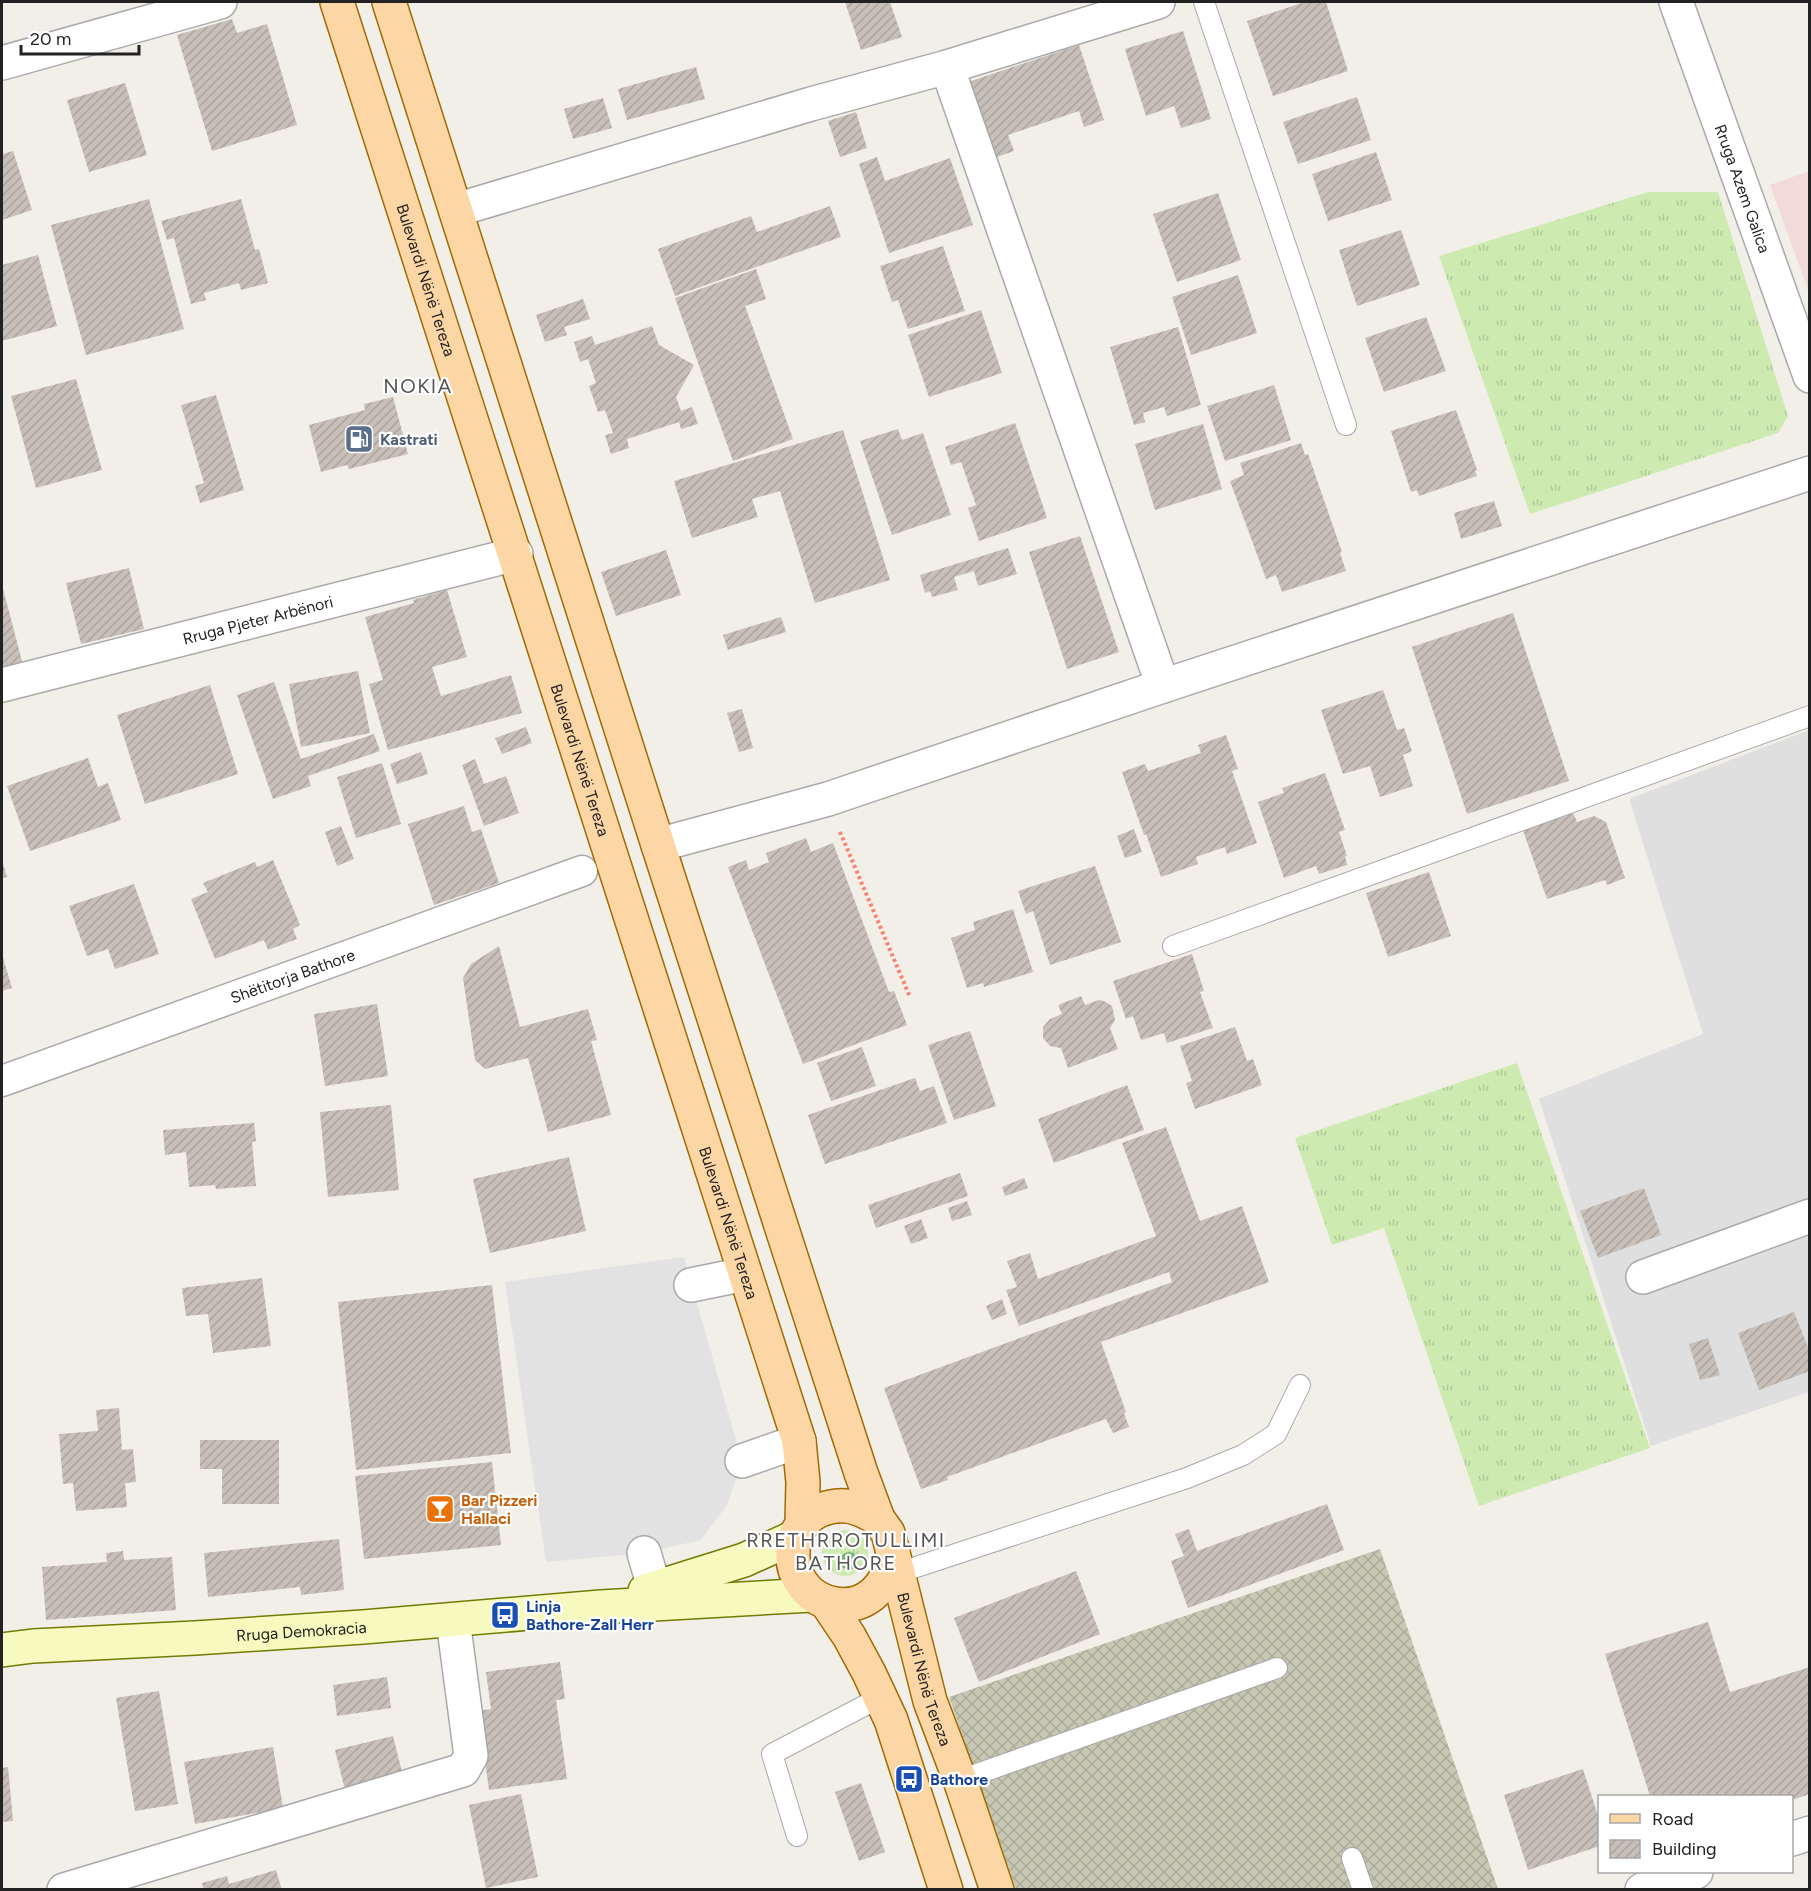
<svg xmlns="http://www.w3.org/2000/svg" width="1811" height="1891" viewBox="0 0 1811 1891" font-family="Figtree,sans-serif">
  <defs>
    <pattern id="construction-cross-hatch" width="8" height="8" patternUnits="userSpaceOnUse" patternTransform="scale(1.5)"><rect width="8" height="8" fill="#c7c7b4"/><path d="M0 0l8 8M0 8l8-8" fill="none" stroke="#abab9a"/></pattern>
    <pattern id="grass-tufts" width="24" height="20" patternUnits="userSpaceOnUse" patternTransform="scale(1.5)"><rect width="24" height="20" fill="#cdebb0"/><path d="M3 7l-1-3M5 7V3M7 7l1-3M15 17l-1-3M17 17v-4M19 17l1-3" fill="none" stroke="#b0c997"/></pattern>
    <pattern id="building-hatch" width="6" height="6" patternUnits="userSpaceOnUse" patternTransform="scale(1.5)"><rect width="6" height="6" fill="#c7bfb8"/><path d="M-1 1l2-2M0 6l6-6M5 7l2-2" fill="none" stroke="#aba49e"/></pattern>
  </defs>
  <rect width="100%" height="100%" fill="#f2efe9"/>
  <path fill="#e0dfdf" d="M 1809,730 L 1809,1392 L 1651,1446 L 1539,1099 L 1703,1034 L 1629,799 Z"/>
  <path fill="#f2dad9" d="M 1809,171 L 1810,171 L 1809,292 L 1770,185 Z"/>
  <path fill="url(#construction-cross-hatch)" d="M 1380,1549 L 1498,1889 L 1016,1889 L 949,1697 Z"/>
  <path fill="url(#grass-tufts)" d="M 1648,192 L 1718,192 L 1788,416 L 1778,433 L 1530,514 L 1439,256 Z
    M 1517,1063 L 1650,1448 L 1479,1506 L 1384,1228 L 1332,1245 L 1295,1138 Z
    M822 1553a23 23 0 1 1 46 0a23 23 0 1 1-46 0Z"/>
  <path fill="#e2e2e2" d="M 684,1257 L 742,1461 L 727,1505 L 701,1540 L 644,1553 L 546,1562 L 505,1282 Z"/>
  <path fill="url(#building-hatch)" d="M 845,2 L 890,2 L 902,37 L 861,50 Z
    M 1305,2 L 1326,2 L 1348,71 L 1273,96 L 1247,21 Z
    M 232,19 L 237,33 L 267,24 L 297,125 L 212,151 L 177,35 Z
    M 1183,31 L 1211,119 L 1181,128 L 1174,106 L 1146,116 L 1125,49 Z
    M 1079,45 L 1104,120 L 1084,127 L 1079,111 L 1008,135 L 1014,151 L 997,157 L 990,139 L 984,141 L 965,83 Z
    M 696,67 L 705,99 L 627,120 L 618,89 Z
    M 125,83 L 147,155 L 89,172 L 67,100 Z
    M 1357,97 L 1371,140 L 1298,164 L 1283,122 Z
    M 603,98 L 612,128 L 573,139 L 564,109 Z
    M 856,112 L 867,148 L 840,157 L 828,121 Z
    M 13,151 L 32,210 L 2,220 L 2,154 Z
    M 1376,152 L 1392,200 L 1328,221 L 1312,174 Z
    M 877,157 L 885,181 L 950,158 L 973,225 L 889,253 L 859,164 Z
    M 1218,193 L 1241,260 L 1177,282 L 1153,214 Z
    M 149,199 L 184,329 L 86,355 L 51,225 Z
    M 241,199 L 255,250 L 259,249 L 268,283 L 241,290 L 239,283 L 204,293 L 206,300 L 191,304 L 174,238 L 167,240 L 161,221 Z
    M 830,206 L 841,237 L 675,296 L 658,249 L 751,216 L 757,232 Z
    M 1401,230 L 1420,285 L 1357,306 L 1339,250 Z
    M 943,246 L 965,311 L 908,329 L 898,300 L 892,302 L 880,266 Z
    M 38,255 L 57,326 L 2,341 L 2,265 Z
    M 756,269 L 766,299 L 745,306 L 793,439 L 733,461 L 675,298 Z
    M 1238,275 L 1257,333 L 1191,355 L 1172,297 Z
    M 583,299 L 590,319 L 564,327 L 567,335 L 545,342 L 536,315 Z
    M 981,310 L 1002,373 L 929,397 L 908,335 Z
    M 1426,317 L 1446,371 L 1384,392 L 1365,338 Z
    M 652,326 L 659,345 L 694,365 L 676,397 L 681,411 L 692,407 L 698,424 L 681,429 L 679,422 L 627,439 L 629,448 L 611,454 L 605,435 L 613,433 L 605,410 L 598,412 L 589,386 L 596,383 L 588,359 L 580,362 L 574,342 L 592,336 L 595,345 Z
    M 1178,327 L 1201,405 L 1167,416 L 1164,407 L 1143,413 L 1145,422 L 1134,425 L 1110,347 Z
    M 76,379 L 102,470 L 36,488 L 11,396 Z
    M 1274,385 L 1291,440 L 1225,461 L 1207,406 Z
    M 216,395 L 244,490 L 200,503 L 195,486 L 204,483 L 181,405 Z
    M 393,397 L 408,454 L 349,469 L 347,465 L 321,472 L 309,425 L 365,410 L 364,404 Z
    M 1456,410 L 1477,470 L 1475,471 L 1477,476 L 1419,496 L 1417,490 L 1411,492 L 1391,431 Z
    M 1015,423 L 1047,518 L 979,541 L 968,508 L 976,505 L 961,462 L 951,465 L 945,447 Z
    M 1203,424 L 1222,489 L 1155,510 L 1135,444 Z
    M 898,429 L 902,440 L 923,433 L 951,515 L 892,535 L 860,441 Z
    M 843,430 L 890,580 L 815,603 L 780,491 L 752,499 L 758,517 L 692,538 L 674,481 Z
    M 1301,443 L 1305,455 L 1308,454 L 1342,552 L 1340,553 L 1346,571 L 1282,592 L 1276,575 L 1266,579 L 1230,481 L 1244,475 L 1240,463 Z
    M 1494,501 L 1502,526 L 1461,539 L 1454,513 Z
    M 1080,536 L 1119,652 L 1067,669 L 1029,552 Z
    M 1008,548 L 1017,574 L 978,586 L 974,571 L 954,577 L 958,590 L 932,597 L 930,591 L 925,593 L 920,575 Z
    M 666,550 L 681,595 L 616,616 L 601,572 Z
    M 129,568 L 144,629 L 81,644 L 66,583 Z
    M 2,585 L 23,665 L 2,670 Z
    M 447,590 L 467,657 L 432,667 L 441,696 L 511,675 L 522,713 L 388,750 L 369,684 L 383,680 L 365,617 L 414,603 L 413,600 Z
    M 1513,613 L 1569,781 L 1467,814 L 1412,647 Z
    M 781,617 L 786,632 L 728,650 L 723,635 Z
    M 358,671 L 370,733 L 301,747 L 289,684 Z
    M 274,682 L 301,759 L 374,734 L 380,751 L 308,776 L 311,786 L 273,799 L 237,695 Z
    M 210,685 L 238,774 L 145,804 L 117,715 Z
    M 1383,690 L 1397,730 L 1404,728 L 1412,751 L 1403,755 L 1413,786 L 1380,797 L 1370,766 L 1343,774 L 1321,710 Z
    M 742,709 L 753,748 L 739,752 L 727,713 Z
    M 526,727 L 532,743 L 502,754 L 495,738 Z
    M 1226,735 L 1238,769 L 1232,771 L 1257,843 L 1227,854 L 1225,847 L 1196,857 L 1198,864 L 1161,877 L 1146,834 L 1144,835 L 1122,772 L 1145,764 L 1148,771 L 1201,753 L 1198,745 Z
    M 421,752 L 428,774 L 397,784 L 390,764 Z
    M 88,758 L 98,787 L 108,783 L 121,820 L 30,851 L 7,786 Z
    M 475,759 L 484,784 L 506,776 L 519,813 L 484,826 L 462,765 Z
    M 382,763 L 401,824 L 356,838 L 337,777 Z
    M 1325,773 L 1345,830 L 1339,832 L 1347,856 L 1345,856 L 1347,865 L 1319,874 L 1316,866 L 1284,878 L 1258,802 L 1284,793 L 1282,788 Z
    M 464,806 L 472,832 L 481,829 L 499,883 L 434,905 L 408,824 Z
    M 1573,813 L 1577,822 L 1594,816 L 1606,822 L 1625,878 L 1607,885 L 1605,880 L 1547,899 L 1523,830 Z
    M 341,826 L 354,859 L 337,866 L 325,832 Z
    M 1134,829 L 1142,852 L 1125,858 L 1117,836 Z
    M 806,838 L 811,852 L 833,843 L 889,992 L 894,991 L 907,1025 L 803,1064 L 728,867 L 746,860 L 749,870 L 769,862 L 766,853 Z
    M 2,860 L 7,877 L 2,878 Z
    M 273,860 L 300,925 L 293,929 L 297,939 L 268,950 L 264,940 L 215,959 L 191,899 L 208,892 L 203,883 L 255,862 L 257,867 Z
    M 1095,866 L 1121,942 L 1050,965 L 1033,911 L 1026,914 L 1018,891 Z
    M 1429,872 L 1451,936 L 1388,957 L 1366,893 Z
    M 134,884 L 159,954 L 115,969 L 108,949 L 87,956 L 69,906 Z
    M 1013,909 L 1033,972 L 984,987 L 983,983 L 967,988 L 951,938 L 975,930 L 973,922 Z
    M 499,946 L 520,1027 L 588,1009 L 597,1040 L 591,1041 L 611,1115 L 548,1132 L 528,1058 L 485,1069 L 475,1060 L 463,978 L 471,964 Z
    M 2,954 L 12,988 L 2,991 Z
    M 1192,954 L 1204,991 L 1200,992 L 1213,1028 L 1167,1043 L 1164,1033 L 1141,1040 L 1133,1016 L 1126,1019 L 1113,981 Z
    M 1081,996 L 1085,1005 L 1099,1000 L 1104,1001 L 1112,1006 L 1115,1020 L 1110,1028 L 1118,1049 L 1068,1068 L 1061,1048 L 1050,1046 L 1043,1038 L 1043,1027 L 1050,1019 L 1062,1014 L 1058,1005 Z
    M 377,1004 L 388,1076 L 325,1086 L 314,1014 Z
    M 1235,1027 L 1247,1061 L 1253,1059 L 1262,1085 L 1195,1109 L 1186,1083 L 1192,1081 L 1180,1046 Z
    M 970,1031 L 996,1106 L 954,1120 L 928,1045 Z
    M 862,1047 L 876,1086 L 831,1101 L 817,1063 Z
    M 915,1078 L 920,1091 L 934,1086 L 947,1123 L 825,1164 L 808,1115 Z
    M 1127,1085 L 1144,1130 L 1054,1163 L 1038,1119 Z
    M 391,1105 L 399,1190 L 328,1197 L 320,1112 Z
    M 254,1123 L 256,1141 L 252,1142 L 256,1186 L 216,1189 L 215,1185 L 189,1187 L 186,1152 L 165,1155 L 163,1130 Z
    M 1166,1127 L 1200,1221 L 1242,1206 L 1269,1282 L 1101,1342 L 1126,1412 L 1124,1413 L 1129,1427 L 1113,1433 L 1106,1419 L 947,1477 L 948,1480 L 921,1489 L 884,1388 L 1172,1282 L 1169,1272 L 1019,1326 L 1006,1290 L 1017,1287 L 1007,1261 L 1030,1253 L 1038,1279 L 1156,1236 L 1122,1143 Z
    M 569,1157 L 586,1231 L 490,1253 L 473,1179 Z
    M 960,1173 L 968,1196 L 876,1228 L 868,1205 Z
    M 1024,1178 L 1028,1188 L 1005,1196 L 1002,1187 Z
    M 1644,1188 L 1661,1235 L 1598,1258 L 1580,1211 Z
    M 967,1201 L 972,1215 L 952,1221 L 948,1208 Z
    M 921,1219 L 928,1238 L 911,1244 L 904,1226 Z
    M 262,1278 L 271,1346 L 213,1353 L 208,1314 L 186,1316 L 182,1288 Z
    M 492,1285 L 511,1453 L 356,1470 L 338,1302 Z
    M 1002,1299 L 1007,1314 L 992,1320 L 986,1306 Z
    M 1794,1312 L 1810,1352 L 1810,1371 L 1759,1390 L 1738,1333 Z
    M 1708,1338 L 1720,1375 L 1700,1380 L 1689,1344 Z
    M 119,1408 L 122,1450 L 133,1449 L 136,1482 L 125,1483 L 127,1507 L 76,1511 L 73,1483 L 63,1484 L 59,1434 L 98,1431 L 96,1410 Z
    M 200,1440 L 279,1440 L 279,1504 L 222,1504 L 222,1469 L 200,1469 Z
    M 492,1462 L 501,1545 L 364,1559 L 355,1476 Z
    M 1327,1504 L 1344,1550 L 1188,1608 L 1171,1561 L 1184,1556 L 1175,1534 L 1189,1529 L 1197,1551 Z
    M 339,1539 L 344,1590 L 301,1595 L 300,1587 L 208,1597 L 204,1553 Z
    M 123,1551 L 124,1560 L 172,1557 L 176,1610 L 46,1620 L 42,1567 L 107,1562 L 106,1553 Z
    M 1076,1571 L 1100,1634 L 979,1682 L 954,1618 Z
    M 1708,1622 L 1730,1692 L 1810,1667 L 1810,1794 L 1792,1800 L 1792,1796 L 1650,1796 L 1605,1654 Z
    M 560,1662 L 565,1699 L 556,1700 L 567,1779 L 489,1790 L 478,1711 L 491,1709 L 486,1672 Z
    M 387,1677 L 391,1708 L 337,1716 L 333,1685 Z
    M 159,1691 L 178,1804 L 135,1811 L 116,1698 Z
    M 393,1736 L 403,1776 L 345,1790 L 335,1750 Z
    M 273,1747 L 283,1808 L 195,1824 L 184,1762 Z
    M 8,1767 L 13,1821 L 2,1822 L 2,1768 Z
    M 1583,1769 L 1600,1822 L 1600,1846 L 1528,1870 L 1504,1795 Z
    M 861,1783 L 885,1852 L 859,1861 L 835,1792 Z
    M 521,1794 L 538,1877 L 486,1888 L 469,1805 Z
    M 276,1870 L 282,1890 L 204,1890 L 202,1883 L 227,1876 L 229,1884 Z"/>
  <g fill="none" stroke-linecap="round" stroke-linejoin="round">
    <g stroke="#a9a9a9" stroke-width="22">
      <path id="service" d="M 1204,2 L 1346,425
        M 1173,946 L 1810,716
        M 898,1573 L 1187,1478 L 1243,1455 L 1276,1434 L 1300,1385
        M 960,1780 L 1277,1668
        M 797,1836 L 772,1754 L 881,1697
        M 1352,1858 L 1363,1890"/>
    </g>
    <g stroke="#a9a9a9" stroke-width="33">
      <g id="pedestrian">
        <path id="s1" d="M 2,1081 L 582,871"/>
      </g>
    </g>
    <g stroke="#a9a9a9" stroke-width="36">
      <g id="minor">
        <path id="s2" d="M 1676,2 L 1810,376"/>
        <path d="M 2,63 L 220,2"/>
        <path d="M 947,67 L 1163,686"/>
        <path d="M 456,210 L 811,104 L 947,67 L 1158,2"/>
        <path id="s3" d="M 2,685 L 516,554"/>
        <path d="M 1643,1277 L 1810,1216"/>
        <path d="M 691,1285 L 745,1274"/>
        <path d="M 742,1461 L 799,1441"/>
        <path d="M 644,1553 L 654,1587"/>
        <path d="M 1792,1839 L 1810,1833"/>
        <path d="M 64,1890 L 463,1770 L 471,1756 L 453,1620"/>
        <path d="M 1642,1890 L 1696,1872"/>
      </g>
    </g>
    <g stroke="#a9a9a9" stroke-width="36">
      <path id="tertiary" d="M 658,845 L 828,799 L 1163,686 L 1810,473"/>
    </g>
    <g stroke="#707d05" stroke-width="36">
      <g id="secondary">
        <path d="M 645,1591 L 744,1560 L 795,1537"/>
        <path id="s4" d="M 2,1650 L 33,1646 L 195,1638 L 363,1627 L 601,1607 L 812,1595"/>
      </g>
    </g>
    <g stroke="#a06b00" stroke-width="36">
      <g id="primary">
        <path id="s5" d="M 337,2 L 799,1441 L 803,1482 L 802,1524"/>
        <path id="s6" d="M 389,2 L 658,845 L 861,1473 L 878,1519 L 888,1533 L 930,1701 L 960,1780 L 997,1890"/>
        <path d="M 878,1519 C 858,1506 841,1501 818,1511 C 807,1516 796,1530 794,1542 C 781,1612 885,1635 893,1550"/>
        <path d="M 826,1602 L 849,1636 L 869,1673 L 891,1720 L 946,1890"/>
      </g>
    </g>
    <path stroke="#fa8072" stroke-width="4" stroke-dasharray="3 3" stroke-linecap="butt" d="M 840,832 L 910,997"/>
    <use href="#service" stroke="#fff" stroke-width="20"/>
    <use href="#pedestrian" stroke="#fff" stroke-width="30"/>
    <use href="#minor" stroke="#fff" stroke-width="33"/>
    <use href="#tertiary" stroke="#fff" stroke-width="33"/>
    <use href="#secondary" stroke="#f7fabf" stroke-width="33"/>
    <use href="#primary" stroke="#fcd6a4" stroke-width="33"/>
  </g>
  <circle fill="#74b475" cx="849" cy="1561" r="9"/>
  <defs>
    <g id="fuel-square" transform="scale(1.5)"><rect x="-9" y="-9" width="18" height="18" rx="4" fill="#5c6f8a" stroke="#fff"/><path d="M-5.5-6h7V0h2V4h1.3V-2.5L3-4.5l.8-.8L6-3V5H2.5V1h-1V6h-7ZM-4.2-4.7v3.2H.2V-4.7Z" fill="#fff"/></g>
    <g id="bar-square" transform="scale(1.5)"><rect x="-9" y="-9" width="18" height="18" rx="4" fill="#e8710a" stroke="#fff"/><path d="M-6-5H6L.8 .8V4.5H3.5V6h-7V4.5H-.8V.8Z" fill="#fff"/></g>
    <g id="bus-square" transform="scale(1.5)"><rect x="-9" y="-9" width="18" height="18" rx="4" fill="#1a4fb4" stroke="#fff"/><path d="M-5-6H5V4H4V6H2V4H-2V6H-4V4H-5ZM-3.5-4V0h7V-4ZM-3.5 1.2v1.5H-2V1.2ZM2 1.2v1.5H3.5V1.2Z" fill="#fff"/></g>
  </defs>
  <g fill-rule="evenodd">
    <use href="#fuel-square" x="359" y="439"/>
    <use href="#bar-square" x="440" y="1509"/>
    <use href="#bus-square" x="505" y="1615"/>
    <use href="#bus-square" x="909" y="1779"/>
  </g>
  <g text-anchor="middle" stroke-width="4.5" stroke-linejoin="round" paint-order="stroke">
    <g font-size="16" fill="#222" stroke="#fff">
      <text dy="6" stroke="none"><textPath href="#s2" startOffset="198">Rruga Azem Galica</textPath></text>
      <text dy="6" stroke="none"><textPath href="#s5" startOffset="292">Bulevardi Nënë Tereza</textPath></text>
      <text dy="6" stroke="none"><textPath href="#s3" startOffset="264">Rruga Pjeter Arbënori</textPath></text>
      <text dy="6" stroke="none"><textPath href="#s5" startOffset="796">Bulevardi Nënë Tereza</textPath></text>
      <text dy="6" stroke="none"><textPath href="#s1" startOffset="309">Shëtitorja Bathore</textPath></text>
      <text dy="6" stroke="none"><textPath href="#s5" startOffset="1282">Bulevardi Nënë Tereza</textPath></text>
      <text dy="6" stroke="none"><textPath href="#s4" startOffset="300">Rruga Demokracia</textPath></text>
      <text dy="6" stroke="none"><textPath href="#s6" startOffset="1752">Bulevardi Nënë Tereza</textPath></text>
    </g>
    <g font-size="16" font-weight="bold" fill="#4e5e75" stroke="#fff" text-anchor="start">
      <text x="380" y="445">Kastrati</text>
    </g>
    <g font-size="16" font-weight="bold" fill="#c56008" stroke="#fff" text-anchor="start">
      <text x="461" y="1506">Bar Pizzeri<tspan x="461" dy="18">Hallaci</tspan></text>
    </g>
    <g font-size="16" font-weight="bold" fill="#164399" stroke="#fff" text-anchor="start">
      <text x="526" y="1612">Linja<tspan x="526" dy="18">Bathore-Zall Herr</tspan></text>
      <text x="930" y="1785">Bathore</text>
    </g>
    <g font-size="20" letter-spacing="1.5" fill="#555" stroke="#fff">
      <text x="418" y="393">NOKIA</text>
      <text x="846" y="1547">RRETHRROTULLIMI<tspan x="846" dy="23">BATHORE</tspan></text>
    </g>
  </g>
  <rect width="1811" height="1891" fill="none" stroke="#222222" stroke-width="6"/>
  <rect x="1598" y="1795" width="195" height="78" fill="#ffffff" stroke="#a7a7a7" stroke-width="1.5"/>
  <rect x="1610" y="1814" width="30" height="9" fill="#fcd6a4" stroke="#a7a7a7" stroke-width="1.5"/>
  <text x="1652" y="1825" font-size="18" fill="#222222">Road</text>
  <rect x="1610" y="1840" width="30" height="18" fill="url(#building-hatch)" stroke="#a7a7a7" stroke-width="1.5"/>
  <text x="1652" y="1855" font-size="18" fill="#222222">Building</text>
  <path d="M21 45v9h118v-9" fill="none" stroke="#222222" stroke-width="3"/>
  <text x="30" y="45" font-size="18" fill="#222222" stroke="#ffffff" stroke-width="4.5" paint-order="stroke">20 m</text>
</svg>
